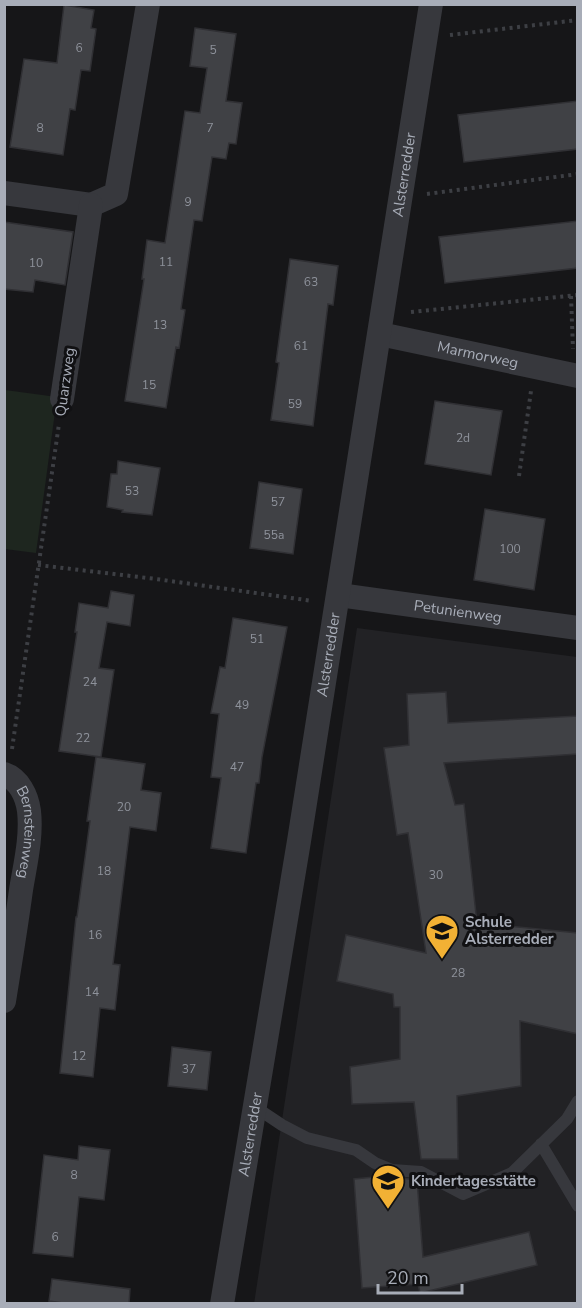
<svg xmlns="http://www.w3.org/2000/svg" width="582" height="1308" viewBox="0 0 582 1308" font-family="'Nunito Sans',sans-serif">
  <rect width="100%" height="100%" fill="#161618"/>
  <path fill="#222225" d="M 357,628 L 577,657 L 577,1303 L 254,1304 Z"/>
  <path fill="#1e261f" d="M 5,390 L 57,397 L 36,553 L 5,549 Z"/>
  <path fill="#404145" stroke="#303034" stroke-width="1.5" d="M 64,5 L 94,10 L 91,28 L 96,29 L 90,71 L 81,70 L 75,110 L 70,109 L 63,155 L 10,147 L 24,59 L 57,63 Z
    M 195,28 L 236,34 L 226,101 L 242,103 L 236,144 L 229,143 L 226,159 L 212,157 L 202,221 L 194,220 L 181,309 L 185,310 L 179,348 L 176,347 L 166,408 L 125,401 L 144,279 L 142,279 L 147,240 L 165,243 L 185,111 L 200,113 L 207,68 L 190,66 Z
    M 578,101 L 578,149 L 464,162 L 458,115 Z
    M 578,221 L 578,268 L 445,283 L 439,237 Z
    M 4,222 L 73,232 L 65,285 L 35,280 L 33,292 L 4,289 Z
    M 290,259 L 338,266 L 333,305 L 328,304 L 313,426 L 271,420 L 279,363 L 276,362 Z
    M 435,401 L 502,411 L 491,475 L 425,464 Z
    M 118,461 L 160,468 L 152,515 L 122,512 L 123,510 L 107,507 L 111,474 L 117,474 Z
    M 259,482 L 302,489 L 293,554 L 250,548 Z
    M 485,509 L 545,519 L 534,590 L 474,580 Z
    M 111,591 L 134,595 L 130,626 L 107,622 L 99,668 L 114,670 L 101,757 L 59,751 L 77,632 L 75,632 L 79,603 L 108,608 Z
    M 233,618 L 287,627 L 262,757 L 259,783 L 256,783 L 246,853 L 211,848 L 221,778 L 211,777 L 219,714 L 211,713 L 220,667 L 225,668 Z
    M 446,692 L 448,723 L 578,716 L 578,754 L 444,763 L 455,805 L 464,804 L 477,923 L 578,933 L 578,1034 L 520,1021 L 521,1086 L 457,1096 L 458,1159 L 421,1159 L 414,1102 L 352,1104 L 350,1067 L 400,1059 L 400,1007 L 394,1007 L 393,994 L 337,981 L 346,935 L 426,953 L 408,833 L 397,835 L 384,748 L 409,745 L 407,694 Z
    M 96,757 L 145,764 L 141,790 L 161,793 L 156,831 L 130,827 L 113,964 L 120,965 L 115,1010 L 100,1008 L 93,1077 L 60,1073 L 76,917 L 77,917 L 90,821 L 87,821 Z
    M 172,1047 L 211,1052 L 207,1090 L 168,1086 Z
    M 79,1146 L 110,1150 L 104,1200 L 79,1197 L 73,1257 L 33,1253 L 44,1155 L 78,1160 Z
    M 385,1176 L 417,1180 L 423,1257 L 529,1232 L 537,1265 L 420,1293 L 418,1284 L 362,1288 L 354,1179 Z
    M 52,1279 L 130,1289 L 129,1304 L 70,1304 L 49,1301 Z"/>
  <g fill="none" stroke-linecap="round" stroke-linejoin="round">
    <path stroke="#3d3f44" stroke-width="4" stroke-dasharray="3 4.5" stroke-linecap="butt" d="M 450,35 L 578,20
      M 427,194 L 578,174
      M 571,296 L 573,349
      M 411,312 L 578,295
      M 519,476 L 531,391
      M 38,565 L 156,579 L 313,601
      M 12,749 L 59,424"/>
    <path stroke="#37383d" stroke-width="12" d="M 255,1107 L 282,1125 L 307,1138 L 356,1150 L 375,1163 L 392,1170 L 421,1172 L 463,1194 L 512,1173 L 567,1119 L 578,1101
      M 541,1144 L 578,1206"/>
    <g stroke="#37383d" stroke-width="24">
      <path d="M 4,193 L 91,205"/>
      <path d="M 91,205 L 116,194 L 148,4"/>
      <path id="s1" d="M 380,334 L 578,376"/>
      <path d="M 62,399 L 91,205"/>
      <path id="s2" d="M 339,595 L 578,628"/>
      <path id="s3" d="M 4,774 C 19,779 27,796 29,811 C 32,837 25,865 21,890 C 16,927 10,964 4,1001"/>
      <path id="s4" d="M 222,1304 L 299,841 L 431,4"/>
    </g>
  </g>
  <defs>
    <g id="school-pin" transform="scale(1.725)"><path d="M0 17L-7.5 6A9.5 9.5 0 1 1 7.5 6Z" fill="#f2b134" stroke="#111113"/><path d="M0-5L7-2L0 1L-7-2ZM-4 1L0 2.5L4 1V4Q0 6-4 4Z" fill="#111"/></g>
  </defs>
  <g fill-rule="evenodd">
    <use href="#school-pin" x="442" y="931"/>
    <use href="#school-pin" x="388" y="1181"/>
  </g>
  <g text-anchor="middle" stroke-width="6" stroke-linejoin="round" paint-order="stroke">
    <g font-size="12" fill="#8e929b">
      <text x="79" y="52">6</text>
      <text x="213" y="54">5</text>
      <text x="40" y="132">8</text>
      <text x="210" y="132">7</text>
      <text x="188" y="206">9</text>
      <text x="166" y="266">11</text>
      <text x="36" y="267">10</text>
      <text x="311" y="286">63</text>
      <text x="160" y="329">13</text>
      <text x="301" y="350">61</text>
      <text x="149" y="389">15</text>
      <text x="295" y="408">59</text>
      <text x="463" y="442">2d</text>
      <text x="132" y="495">53</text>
      <text x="278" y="506">57</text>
      <text x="274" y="539">55a</text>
      <text x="510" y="553">100</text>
      <text x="257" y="643">51</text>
      <text x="90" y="686">24</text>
      <text x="242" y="709">49</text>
      <text x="83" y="742">22</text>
      <text x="237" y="771">47</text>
      <text x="124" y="811">20</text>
      <text x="104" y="875">18</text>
      <text x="436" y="879">30</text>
      <text x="95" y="939">16</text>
      <text x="458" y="977">28</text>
      <text x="92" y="996">14</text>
      <text x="79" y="1060">12</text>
      <text x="189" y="1073">37</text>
      <text x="74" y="1179">8</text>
      <text x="55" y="1241">6</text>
    </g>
    <g font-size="15" fill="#a8adb8" stroke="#111113">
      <text dy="5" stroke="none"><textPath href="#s4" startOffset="1144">Alsterredder</textPath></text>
      <text dy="5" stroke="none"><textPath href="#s1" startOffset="100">Marmorweg</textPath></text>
      <text transform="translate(65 382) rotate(-82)" y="5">Quarzweg</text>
      <text dy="5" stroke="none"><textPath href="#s2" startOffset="120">Petunienweg</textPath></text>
      <text dy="5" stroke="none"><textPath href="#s4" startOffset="658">Alsterredder</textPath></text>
      <text dy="5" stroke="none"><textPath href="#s3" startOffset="68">Bernsteinweg</textPath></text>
      <text dy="5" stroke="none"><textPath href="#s4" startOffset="172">Alsterredder</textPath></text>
    </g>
    <g font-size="15" font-weight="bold" fill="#a8adb8" stroke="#111113" text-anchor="start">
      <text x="465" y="927">Schule<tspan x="465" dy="17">Alsterredder</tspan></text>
      <text x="411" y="1186">Kindertagesstätte</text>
    </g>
  </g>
  <rect width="582" height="1308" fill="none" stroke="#a8adb8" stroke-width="12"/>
  <path d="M378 1284v9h84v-9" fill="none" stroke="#a8adb8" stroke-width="3"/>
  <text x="387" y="1284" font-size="18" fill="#a8adb8" stroke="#111113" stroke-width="4.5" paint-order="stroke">20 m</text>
</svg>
